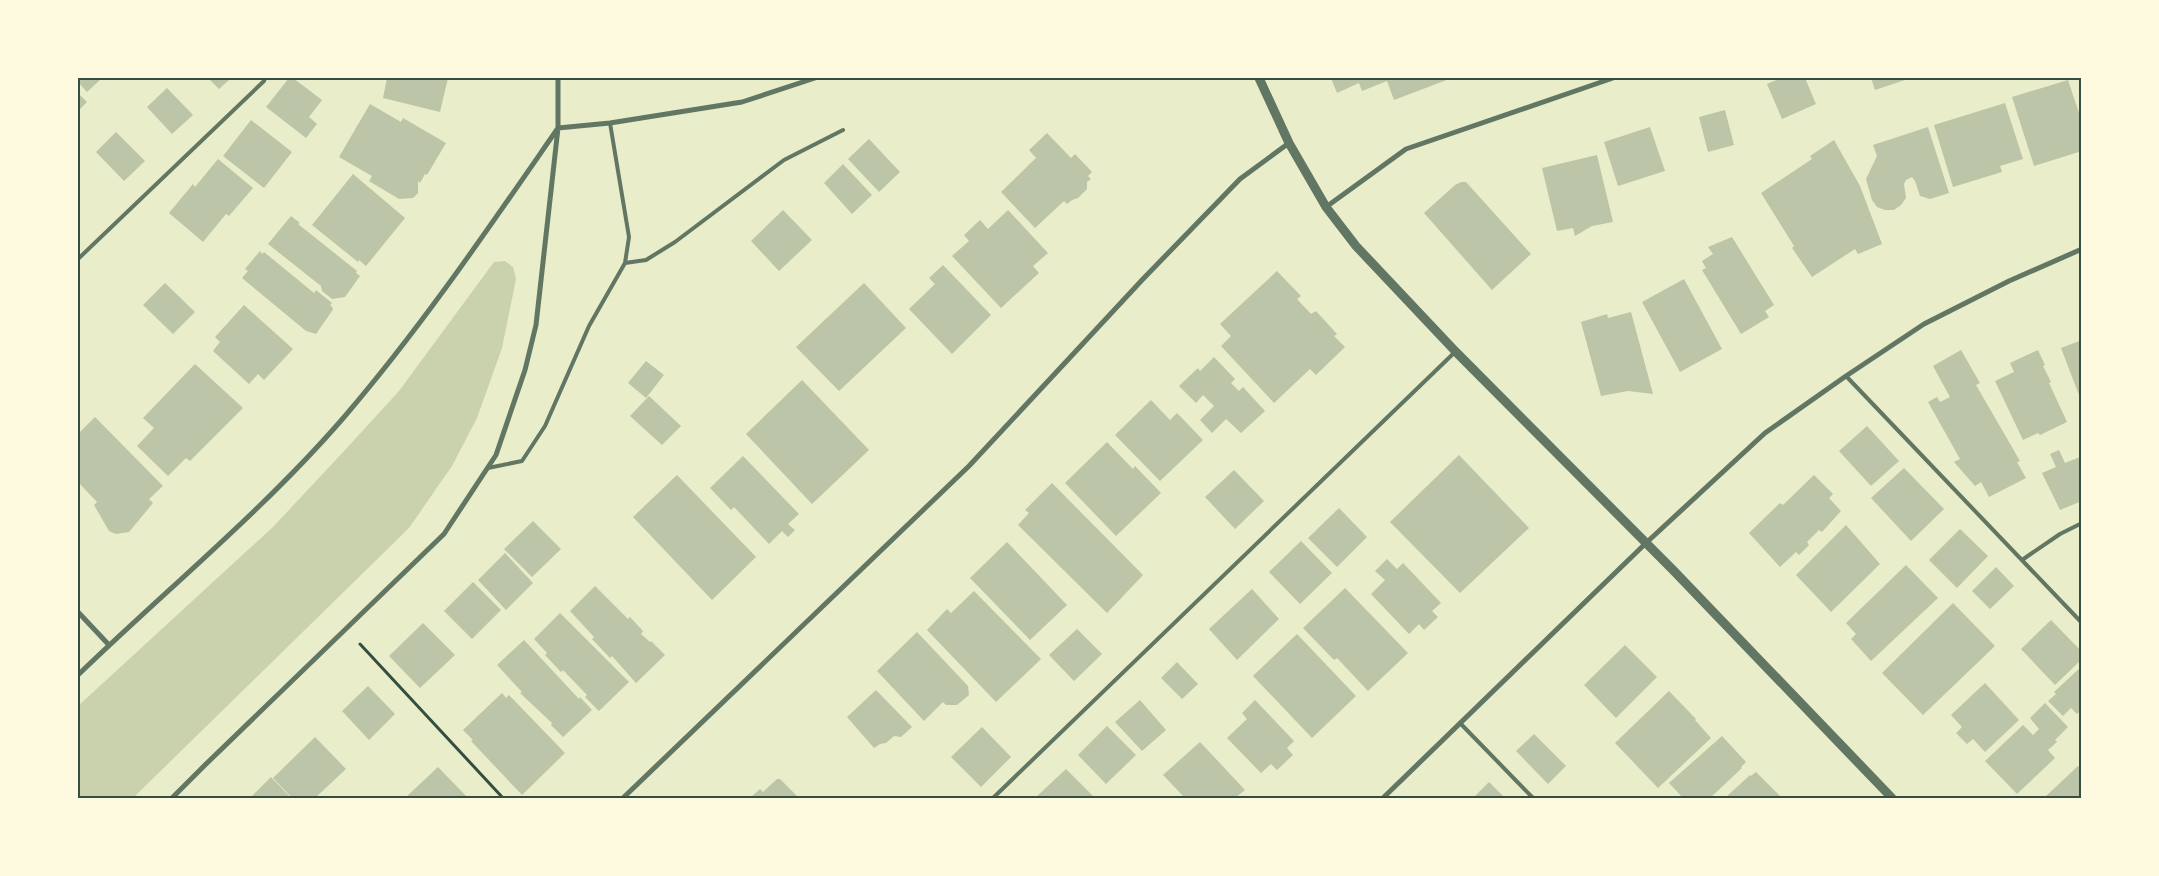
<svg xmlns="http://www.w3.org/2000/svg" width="2159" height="876" viewBox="0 0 2159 876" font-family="'Work Sans',sans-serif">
  <rect width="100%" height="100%" fill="#e9edc9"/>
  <path fill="#cad2ad" d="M 505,261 L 513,267 L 516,279 L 502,348 L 477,418 L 452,466 L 409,528 L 133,798 L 78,798 L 78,706 L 273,527 L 345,450 L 399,391 L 494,262 Z"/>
  <path fill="#bcc5a7" d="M 78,78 L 102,78 L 87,92 L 78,82 Z
    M 208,78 L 231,78 L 219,89 Z
    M 289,78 L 293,78 L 322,100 L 309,117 L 317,124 L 306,138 L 266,107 Z
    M 387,78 L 448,78 L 440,112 L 383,98 Z
    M 1331,78 L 1452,78 L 1394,100 L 1387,81 L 1362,91 L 1359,83 L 1337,93 Z
    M 1781,78 L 1805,78 L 1816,104 L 1782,119 L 1767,84 Z
    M 1871,78 L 1911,78 L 1875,90 Z
    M 2068,80 L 2082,122 L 2082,151 L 2034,166 L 2012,97 Z
    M 167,88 L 193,115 L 172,134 L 147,107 Z
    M 78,93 L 87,102 L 78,111 Z
    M 2005,103 L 2023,159 L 2000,166 L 2002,172 L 1953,187 L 1934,125 Z
    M 370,104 L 401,122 L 403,118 L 446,143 L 427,175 L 425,174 L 420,183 L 418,181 L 418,193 L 413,198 L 399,199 L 369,181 L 372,176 L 339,157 Z
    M 1725,110 L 1734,145 L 1708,152 L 1699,117 Z
    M 251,120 L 292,152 L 264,188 L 223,156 Z
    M 1650,127 L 1665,171 L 1618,186 L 1604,142 Z
    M 1928,127 L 1949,193 L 1930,199 L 1920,196 L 1915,181 L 1912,177 L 1906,180 L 1904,184 L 1906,198 L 1901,205 L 1894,210 L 1885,210 L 1877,207 L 1872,200 L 1866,179 L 1877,156 L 1873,145 Z
    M 116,132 L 145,161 L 124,181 L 96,152 Z
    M 1047,133 L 1071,158 L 1075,154 L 1092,172 L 1088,176 L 1091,179 L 1087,182 L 1087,189 L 1078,198 L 1072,200 L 1067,204 L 1064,201 L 1035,228 L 1001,192 L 1036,158 L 1029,150 Z
    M 869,139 L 900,172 L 879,192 L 848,159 Z
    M 1834,140 L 1860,186 L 1882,244 L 1858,254 L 1855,249 L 1812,277 L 1792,248 L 1794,246 L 1761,193 L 1812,159 L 1810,156 Z
    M 1597,155 L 1613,222 L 1592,226 L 1575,236 L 1573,228 L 1557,231 L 1542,168 Z
    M 218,159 L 253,188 L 229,216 L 226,214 L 203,242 L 169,213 L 193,184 L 195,187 Z
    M 843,164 L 872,195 L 852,214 L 824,183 Z
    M 353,174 L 405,218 L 366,266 L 359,260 L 358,262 L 312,225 Z
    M 1461,182 L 1466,182 L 1531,254 L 1492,290 L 1424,213 L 1455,185 Z
    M 783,210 L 812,240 L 779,271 L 751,241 Z
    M 1008,210 L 1048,253 L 1033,266 L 1039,273 L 1001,308 L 952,256 L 969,241 L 964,235 L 980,220 L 988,229 Z
    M 291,216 L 300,223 L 298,224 L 357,271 L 356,273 L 360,276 L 345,297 L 332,299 L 322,291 L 321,286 L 268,244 Z
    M 1732,237 L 1774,305 L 1765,311 L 1769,317 L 1741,334 L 1702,270 L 1706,268 L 1702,261 L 1713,254 L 1708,247 Z
    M 260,251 L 262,254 L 264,252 L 314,293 L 316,290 L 332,303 L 330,305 L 333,308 L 332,311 L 316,334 L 306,331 L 242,278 L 248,271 L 245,269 Z
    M 943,265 L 991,315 L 952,354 L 909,309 L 935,284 L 929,278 Z
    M 1277,271 L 1301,296 L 1297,299 L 1311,314 L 1316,311 L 1337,334 L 1334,336 L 1345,347 L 1316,375 L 1310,369 L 1274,403 L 1221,346 L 1231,336 L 1220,324 Z
    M 1684,279 L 1722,349 L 1680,372 L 1642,302 Z
    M 165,283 L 195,312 L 173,334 L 143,305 Z
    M 864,283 L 906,328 L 839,391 L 796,347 Z
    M 244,305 L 293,349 L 264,380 L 258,374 L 249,384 L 213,351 L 220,342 L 215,337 Z
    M 1631,312 L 1653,394 L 1628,391 L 1601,396 L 1581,322 L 1607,314 L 1608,318 Z
    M 2082,340 L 2082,399 L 2081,400 L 2061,348 Z
    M 1961,350 L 1980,383 L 1976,385 L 2020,461 L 2017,462 L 2026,478 L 1989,497 L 1981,482 L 1975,486 L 1954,462 L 1960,459 L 1928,402 L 1937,397 L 1940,402 L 1950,397 L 1933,366 Z
    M 2038,350 L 2045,365 L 2043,366 L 2051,382 L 2049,383 L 2067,422 L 2040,435 L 2038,433 L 2023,440 L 1995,381 L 2014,372 L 2010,363 Z
    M 1214,357 L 1235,379 L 1231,383 L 1239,391 L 1243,387 L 1265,411 L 1241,433 L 1226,419 L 1212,433 L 1200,420 L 1214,406 L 1203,395 L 1196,403 L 1179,386 L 1198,368 L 1200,371 Z
    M 646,361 L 664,375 L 646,398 L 628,383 Z
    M 195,364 L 243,408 L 190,461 L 186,458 L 168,476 L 137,446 L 154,428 L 143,418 Z
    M 802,380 L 869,450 L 812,504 L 746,434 Z
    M 649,396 L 681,426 L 662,445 L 630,416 Z
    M 1151,400 L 1170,420 L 1177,413 L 1203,440 L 1160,481 L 1115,435 Z
    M 95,417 L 163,486 L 149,499 L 153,503 L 129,532 L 116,534 L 109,531 L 94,505 L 97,502 L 78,482 L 78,434 Z
    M 1867,426 L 1899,461 L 1871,486 L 1839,451 Z
    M 1107,442 L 1133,469 L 1135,466 L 1161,493 L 1116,536 L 1065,483 Z
    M 2059,450 L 2065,463 L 2080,457 L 2082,461 L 2082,501 L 2060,510 L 2042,473 L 2056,467 L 2050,454 Z
    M 1459,455 L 1529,528 L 1460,593 L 1390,522 Z
    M 743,456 L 799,514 L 788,524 L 795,530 L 788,537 L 782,531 L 769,544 L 734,507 L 731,510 L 710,488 Z
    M 1904,468 L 1944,509 L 1911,541 L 1871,498 Z
    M 1234,470 L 1264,501 L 1235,529 L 1205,497 Z
    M 677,475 L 756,557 L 712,600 L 633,517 Z
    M 1814,475 L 1833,494 L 1829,498 L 1841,511 L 1822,532 L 1819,530 L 1807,542 L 1809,545 L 1799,555 L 1796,552 L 1780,567 L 1749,533 L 1780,503 L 1783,505 Z
    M 1052,483 L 1143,575 L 1107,613 L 1018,525 L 1029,513 L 1025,510 Z
    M 1339,508 L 1367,537 L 1337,567 L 1308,538 Z
    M 533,521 L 561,549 L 532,577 L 504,549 Z
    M 1846,525 L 1880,564 L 1831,612 L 1796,575 Z
    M 1960,529 L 1988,556 L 1957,588 L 1929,560 Z
    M 1301,541 L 1332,573 L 1300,604 L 1269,572 Z
    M 1007,542 L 1067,605 L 1030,640 L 970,578 Z
    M 505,553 L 533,583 L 506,610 L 478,580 Z
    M 1387,559 L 1397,569 L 1403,563 L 1441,603 L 1432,611 L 1438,617 L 1424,630 L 1419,624 L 1409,634 L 1371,594 L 1385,580 L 1375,571 Z
    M 1906,565 L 1938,598 L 1871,661 L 1851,639 L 1856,634 L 1846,623 Z
    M 1996,567 L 2014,586 L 1990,609 L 1972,591 Z
    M 473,582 L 501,610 L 472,639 L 444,611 Z
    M 595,586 L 628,619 L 630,617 L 643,631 L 641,634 L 650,642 L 651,641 L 665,655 L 636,683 L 612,656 L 610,658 L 592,639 L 594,637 L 570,611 Z
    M 1345,588 L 1408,653 L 1368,691 L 1337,658 L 1334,660 L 1303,628 Z
    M 1252,589 L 1279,619 L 1237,660 L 1209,629 Z
    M 974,591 L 1041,659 L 996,702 L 927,630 L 947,609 L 951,613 Z
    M 1953,603 L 1995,646 L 1923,715 L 1882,673 Z
    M 560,613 L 629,682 L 599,711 L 585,697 L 587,695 L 563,670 L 561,672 L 545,655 L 547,653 L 534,639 Z
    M 2051,620 L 2082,652 L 2082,659 L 2055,685 L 2021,649 Z
    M 423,623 L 455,655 L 420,688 L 389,656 Z
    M 1077,629 L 1102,654 L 1074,681 L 1049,655 Z
    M 917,632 L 968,686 L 969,695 L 957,705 L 946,705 L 943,702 L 924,721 L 877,671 Z
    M 1297,634 L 1356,696 L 1312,738 L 1253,676 Z
    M 524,640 L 579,699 L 580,697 L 592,710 L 563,737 L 551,725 L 552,723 L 520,693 L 522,692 L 497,665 Z
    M 1625,645 L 1657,677 L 1616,718 L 1584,685 Z
    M 1177,662 L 1198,684 L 1182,699 L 1161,678 Z
    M 2082,666 L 2082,710 L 2077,714 L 2071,708 L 2063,716 L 2048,701 L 2056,694 L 2054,692 Z
    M 1985,683 L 2019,720 L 1985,752 L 1973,739 L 1967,744 L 1956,733 L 1962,727 L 1951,715 Z
    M 368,686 L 395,714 L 369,740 L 342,711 Z
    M 876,690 L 912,727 L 901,737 L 894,736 L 886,743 L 880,744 L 874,748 L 847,717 Z
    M 1669,691 L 1696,719 L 1695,720 L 1711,738 L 1658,788 L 1615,743 Z
    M 502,693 L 506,698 L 509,695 L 565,753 L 522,795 L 471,741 L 473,740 L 463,730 Z
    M 1140,700 L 1166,730 L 1142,751 L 1115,722 Z
    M 1255,700 L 1294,741 L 1287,748 L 1293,755 L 1277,770 L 1271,764 L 1261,773 L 1227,738 L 1247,719 L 1242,713 Z
    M 2045,703 L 2068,727 L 2055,740 L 2057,742 L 2048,750 L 2055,758 L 2017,794 L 1985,761 L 2023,725 L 2033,735 L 2039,729 L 2030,718 Z
    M 1107,726 L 1136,755 L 1106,784 L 1078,755 Z
    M 982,727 L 1011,757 L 981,787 L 951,757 Z
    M 1534,734 L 1566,766 L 1548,784 L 1516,751 Z
    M 1722,736 L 1746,762 L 1741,767 L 1742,768 L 1710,798 L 1683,798 L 1669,783 Z
    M 315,737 L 346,769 L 315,798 L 292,798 L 273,778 Z
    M 1200,742 L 1245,790 L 1235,798 L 1185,798 L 1163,775 Z
    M 2078,766 L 2082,769 L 2082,798 L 2044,798 Z
    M 438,767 L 468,798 L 405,798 Z
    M 1066,769 L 1093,796 L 1091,798 L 1035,798 Z
    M 1756,772 L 1780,796 L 1777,798 L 1725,798 L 1750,775 L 1751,776 Z
    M 271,777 L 291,798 L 250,798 Z
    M 777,779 L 780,779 L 799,798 L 750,798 L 760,789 L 763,792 Z
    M 1489,782 L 1505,798 L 1473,798 Z"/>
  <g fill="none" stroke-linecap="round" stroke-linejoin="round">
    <path stroke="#344e41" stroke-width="3" d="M 360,644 L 503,798"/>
    <path stroke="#617663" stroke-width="4" d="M 78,259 L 264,81 L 265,78
      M 625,263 L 646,260 L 675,242 L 784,160 L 843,130
      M 1846,376 L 2082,623
      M 488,468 L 522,461 L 545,426 L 589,326 L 625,263 L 629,237 L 610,123
      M 2022,560 L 2060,534 L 2082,523
      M 1460,723 L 1533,798
      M 993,798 L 1455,352"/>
    <path stroke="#617663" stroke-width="5" d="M 1326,207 L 1406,149 L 1613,78
      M 78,612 L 109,645
      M 78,675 C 167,589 264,510 345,416 C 423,325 490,226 558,128 L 610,123 L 742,102 L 815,78
      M 172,798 L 205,765 L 444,534 L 496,455 L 525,370 L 536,325 L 558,128 L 558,78
      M 623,798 L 969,466 L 1143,279 L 1240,179 L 1289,143
      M 1383,798 L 1646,543 L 1765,433 L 1846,376 L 1924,324 L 2009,281 L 2082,249"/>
    <path stroke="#617663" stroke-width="9" d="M 1259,78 L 1289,143 L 1326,207 L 1356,246 L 1456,352 L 1673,570 L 1892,798"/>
  </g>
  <rect width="2159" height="876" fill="none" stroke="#fefae0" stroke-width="158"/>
  <rect x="79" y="79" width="2001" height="718" fill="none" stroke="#344e41" stroke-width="2"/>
</svg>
